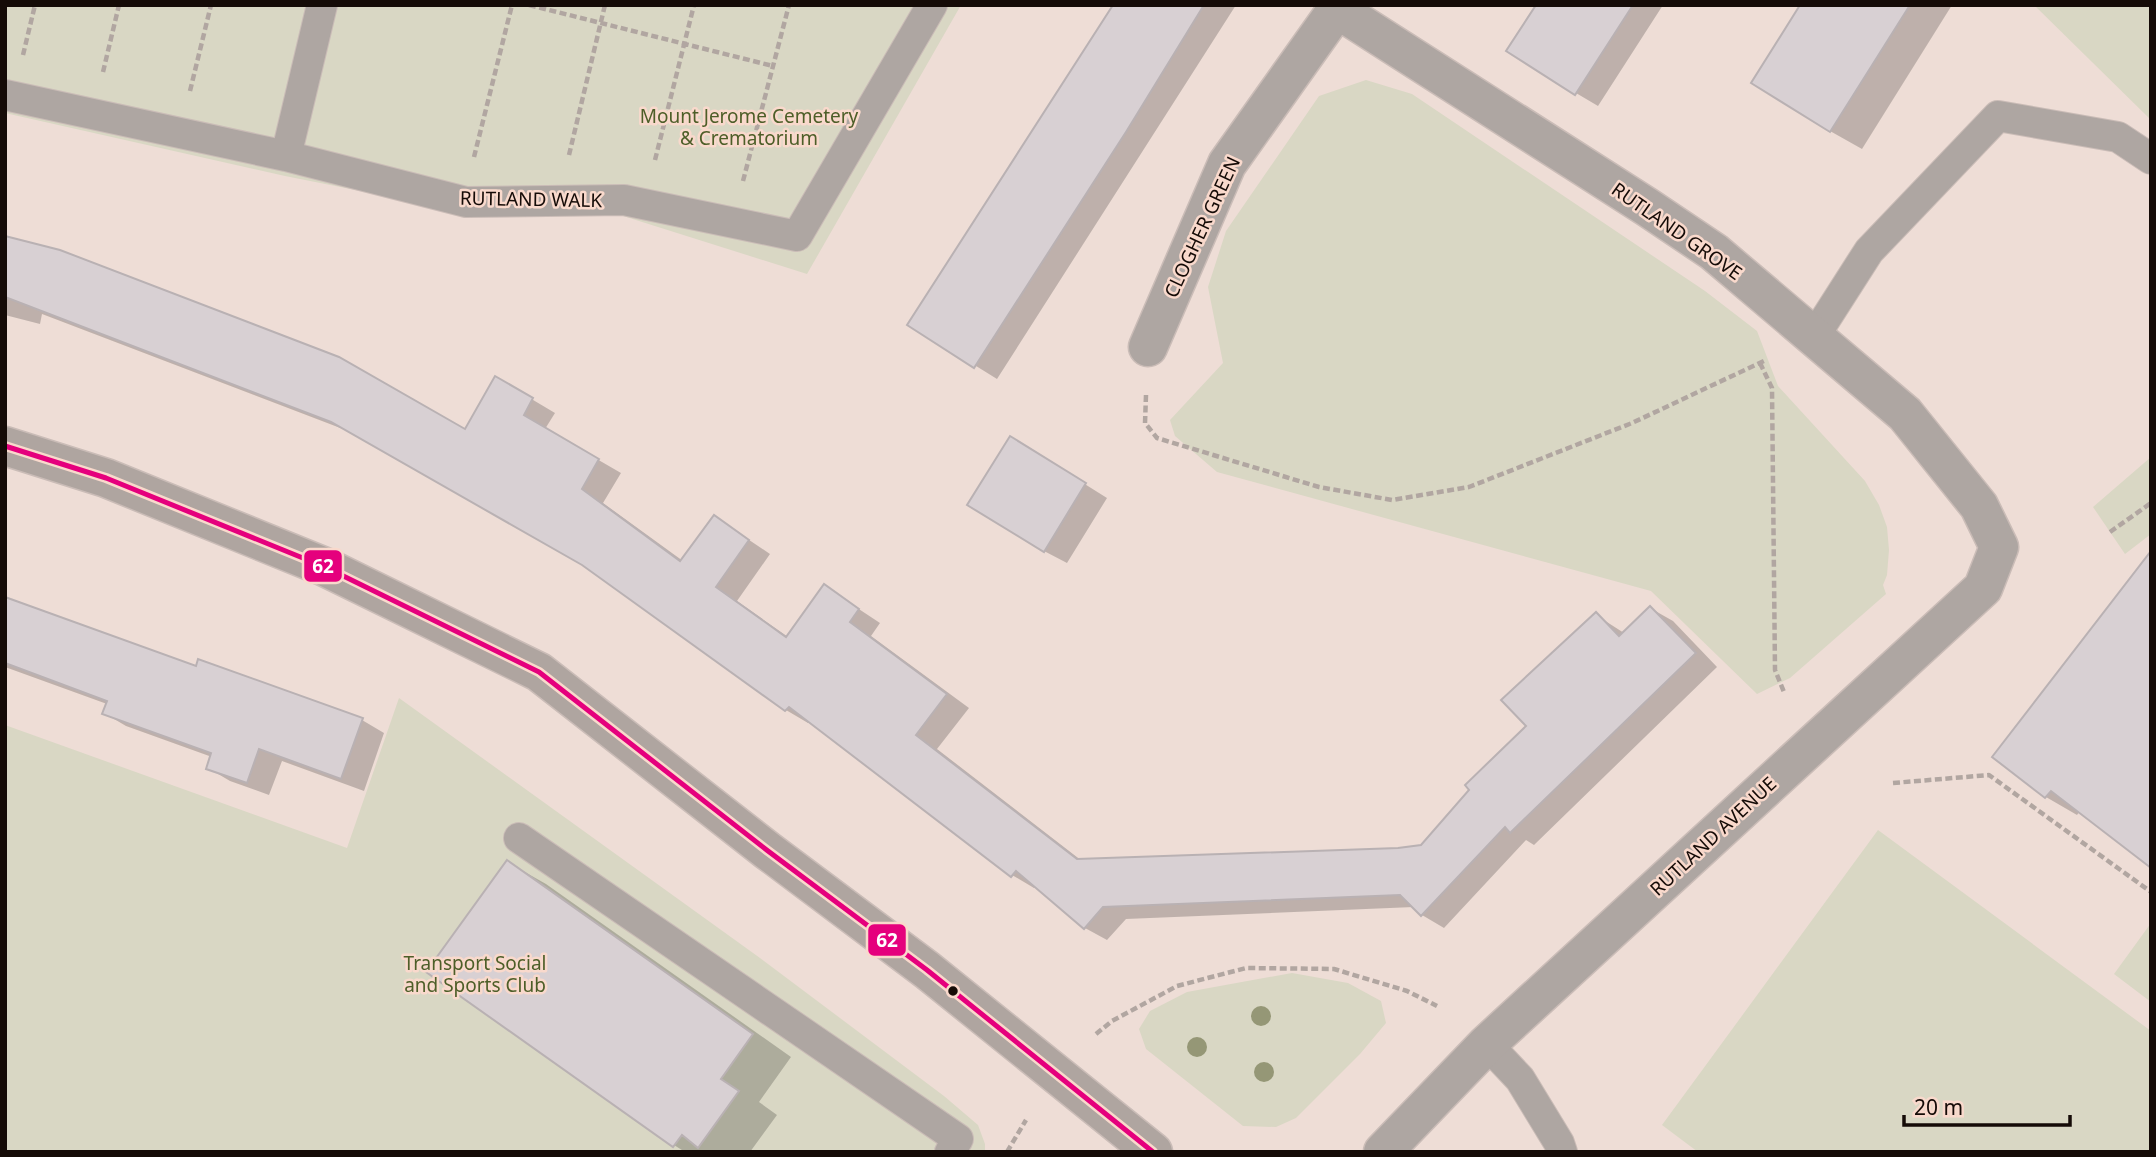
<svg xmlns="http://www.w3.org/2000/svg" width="2156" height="1157" viewBox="0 0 2156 1157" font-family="'Noto Sans',sans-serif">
  <rect width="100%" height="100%" fill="#eeddd6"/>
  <path fill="#d9d7c4" d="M 5,5 L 961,5 L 807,274 L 620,215 L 466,212 L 285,176 L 5,113 Z
    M 2034,5 L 2151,5 L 2151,120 Z
    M 1366,80 L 1412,94 L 1705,291 L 1757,331 L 1778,386 L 1865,481 L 1879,505 L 1887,527 L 1889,550 L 1887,575 L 1883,585 L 1886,594 L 1790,678 L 1757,694 L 1651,591 L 1217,472 L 1175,436 L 1170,420 L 1223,363 L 1208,287 L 1226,231 L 1319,96 Z
    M 2151,457 L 2151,534 L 2125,554 L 2093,507 Z
    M 399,698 L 760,958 L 944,1096 L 978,1125 L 985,1144 L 985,1152 L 5,1152 L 5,725 L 347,848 Z
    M 1878,830 L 2151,1031 L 2151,1152 L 1698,1152 L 1662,1125 Z
    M 2151,923 L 2151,1002 L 2114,974 Z
    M 1292,973 L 1348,983 L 1381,1001 L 1386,1023 L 1360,1054 L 1296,1118 L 1276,1127 L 1243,1126 L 1146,1049 L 1139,1029 L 1150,1011 L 1187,992 Z"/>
  <path fill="#0003" d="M 1115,5 L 1236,5 L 997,379 L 910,325 Z
    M 1538,5 L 1663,5 L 1598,106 L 1576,93 Z
    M 1802,5 L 1952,5 L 1862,149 L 1830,131 Z
    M 5,238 L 465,432 L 518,391 L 555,413 L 545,429 L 621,473 L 603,503 L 683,561 L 715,517 L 770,554 L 737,601 L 788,637 L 824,586 L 880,623 L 871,636 L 969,708 L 937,749 L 1082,861 L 1398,850 L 1422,846 L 1529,726 L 1596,615 L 1624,633 L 1650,608 L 1673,621 L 1717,667 L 1534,845 L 1526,840 L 1444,928 L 1422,915 L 1414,907 L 1126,919 L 1107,940 L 1085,928 L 1036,886 L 1034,888 L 1012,875 L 810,721 L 808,723 L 786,710 L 583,564 L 356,434 L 42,314 L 40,324 L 5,315 Z
    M 1032,451 L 1107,498 L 1067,563 L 1044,551 Z
    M 2133,577 L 2080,811 L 2077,815 L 2046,797 Z
    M 5,597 L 197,668 L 362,720 L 384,733 L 364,791 L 282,761 L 269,795 L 230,781 L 208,768 L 212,757 L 126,726 L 104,713 L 107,704 L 5,667 Z
    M 507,862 L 546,884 L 791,1057 L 759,1102 L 777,1115 L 750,1152 L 685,1152 L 674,1145 Z"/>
  <path fill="#d8d0d3" stroke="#b9b1b3" stroke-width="2" d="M 1113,5 L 1204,5 L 1126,132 L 974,368 L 907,325 Z
    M 1536,5 L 1633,5 L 1575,95 L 1506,51 Z
    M 1800,5 L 1910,5 L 1830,132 L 1751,83 Z
    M 5,236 L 60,250 L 339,357 L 465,429 L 495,376 L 533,398 L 524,415 L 599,459 L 582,489 L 680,561 L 714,515 L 749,540 L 716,587 L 786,637 L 824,584 L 859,609 L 850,622 L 947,694 L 916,735 L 1077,859 L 1398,848 L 1421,845 L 1469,790 L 1465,785 L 1526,726 L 1501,700 L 1596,612 L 1619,636 L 1650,606 L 1696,653 L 1510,833 L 1505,827 L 1421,916 L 1400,895 L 1103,907 L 1084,929 L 1016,871 L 1011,877 L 789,707 L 785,711 L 582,565 L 331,422 L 5,297 Z
    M 1010,436 L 1086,483 L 1044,552 L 967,505 Z
    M 2151,551 L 2151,868 L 2051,791 L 2045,798 L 1992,757 Z
    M 5,597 L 196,666 L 198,659 L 363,718 L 341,779 L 259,749 L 247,783 L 206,769 L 211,753 L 102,714 L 107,701 L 5,663 Z
    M 507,860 L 753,1034 L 721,1079 L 739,1091 L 698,1148 L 682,1135 L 673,1147 L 426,972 Z"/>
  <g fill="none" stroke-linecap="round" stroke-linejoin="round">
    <g stroke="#cabcb7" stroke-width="32">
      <path id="lane" d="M 5,95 L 286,156 L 466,202 L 624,200 L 797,236 L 932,5
        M 286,156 L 322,5
        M 1814,337 L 1869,251 L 1998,116 L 2118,137 L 2151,159
        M 519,838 L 958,1139 L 950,1152
        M 1487,1044 L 1520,1079 L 1559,1143 L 1562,1152"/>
    </g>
    <g stroke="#cabcb7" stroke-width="41">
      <path id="street" d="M 1337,9 L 1647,207 L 1714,252 L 1905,414 L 1979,506 L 1999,547 L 1983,588 L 1487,1044 L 1383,1152
        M 1148,347 L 1227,164 L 1340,5"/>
    </g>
    <g stroke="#cabcb7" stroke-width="41">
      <path id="secondary" d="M 5,446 L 106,478 L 325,567 L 539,672 L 768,851 L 927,970 L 1153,1152"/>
    </g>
    <path stroke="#b1a6a1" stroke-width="4.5" stroke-dasharray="7 3.5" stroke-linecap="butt" d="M 529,5 L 773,66
      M 23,55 L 35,5
      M 103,72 L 119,5
      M 190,91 L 211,5
      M 569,155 L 605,5
      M 474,157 L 512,5
      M 655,160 L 694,5
      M 743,181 L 789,5
      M 1760,363 L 1772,388 L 1775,670 L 1784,692
      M 1146,395 L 1145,423 L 1157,438 L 1319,487 L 1392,500 L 1469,487 L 1632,423 L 1766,360
      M 2110,532 L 2151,503
      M 1893,783 L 1989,775 L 2151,892
      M 1096,1034 L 1112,1021 L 1177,986 L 1246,968 L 1334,969 L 1407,991 L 1437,1006
      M 1007,1152 L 1026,1120"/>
    <use href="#lane" stroke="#aea6a2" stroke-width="30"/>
    <use href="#street" stroke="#aea6a2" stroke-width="38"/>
    <use href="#secondary" stroke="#afa5a0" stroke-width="38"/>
    <g stroke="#f9d9cc" stroke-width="10">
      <path id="bus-1" d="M 5,446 L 106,478 L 325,567 L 539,672 L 768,851 L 927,970 L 1153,1152"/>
    </g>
    <use href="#bus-1" stroke="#e5007d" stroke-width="5"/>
  </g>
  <g fill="#959776">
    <circle cx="1261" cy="1016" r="10"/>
    <circle cx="1197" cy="1047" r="10"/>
    <circle cx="1264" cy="1072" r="10"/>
  </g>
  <circle fill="#150b07" stroke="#f9d9cc" stroke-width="2.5" cx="953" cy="991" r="6"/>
  <g text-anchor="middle" stroke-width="5" stroke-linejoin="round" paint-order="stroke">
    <g font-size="19" fill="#4d5e28" stroke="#f9d9cc">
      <text x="749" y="123">Mount Jerome Cemetery<tspan x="749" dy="22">&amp; Crematorium</tspan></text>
      <text x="475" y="970">Transport Social<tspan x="475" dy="22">and Sports Club</tspan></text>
    </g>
    <g font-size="19" fill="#150b07" stroke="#f9d9cc">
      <text transform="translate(531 199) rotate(1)" y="7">RUTLAND WALK</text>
      <text transform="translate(1202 227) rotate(-65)" y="7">CLOGHER GREEN</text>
      <text transform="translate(1677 231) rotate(35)" y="7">RUTLAND GROVE</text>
      <text transform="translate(1713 836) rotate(-43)" y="7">RUTLAND AVENUE</text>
    </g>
  </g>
  <g stroke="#f9d9cc" stroke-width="2.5">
    <rect x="303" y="549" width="40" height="34" rx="7" fill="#e5007d"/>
    <rect x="867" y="923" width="40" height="34" rx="7" fill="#e5007d"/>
  </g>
  <g font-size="19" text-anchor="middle" font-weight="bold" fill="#fff">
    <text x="323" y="573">62</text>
    <text x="887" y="947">62</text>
  </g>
  <rect width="2156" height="1157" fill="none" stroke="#150b07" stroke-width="14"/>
  <path d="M1904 1115v10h166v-10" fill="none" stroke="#150b07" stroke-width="3.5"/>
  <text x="1914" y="1115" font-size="21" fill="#150b07" stroke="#f9d9cc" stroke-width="5" paint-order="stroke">20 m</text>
</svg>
